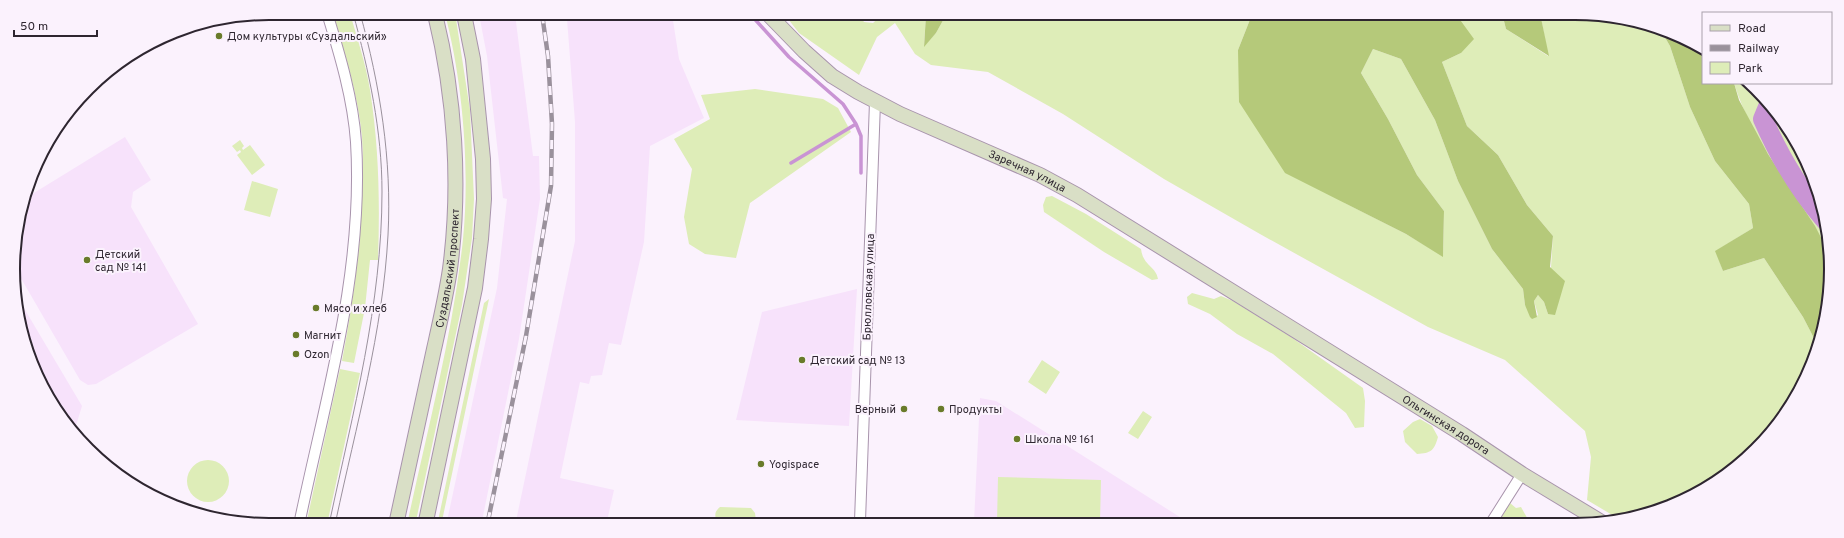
<svg xmlns="http://www.w3.org/2000/svg" width="1844" height="538" viewBox="0 0 1844 538" font-family="Overpass,sans-serif">
  <rect width="100%" height="100%" fill="#fbf2fd"/>
  <path fill="#f7e2fb" d="M 479,14 L 515,14 L 533,156 L 539,156 L 540,199 L 519,339 L 482,521 L 447,521 L 497,288 L 507,199 L 503,198 L 487,56 Z
    M 640,14 L 672,14 L 679,59 L 704,118 L 650,146 L 644,242 L 621,345 L 609,343 L 602,375 L 591,376 L 589,384 L 580,382 L 560,478 L 614,490 L 607,521 L 516,521 L 575,241 L 575,122 L 567,19 L 643,16 Z
    M 125,137 L 151,180 L 133,192 L 131,207 L 198,324 L 96,384 L 88,385 L 80,380 L 15,268 L 14,252 L 29,196 Z
    M 857,289 L 849,426 L 736,420 L 762,312 Z
    M 18,298 L 82,406 L 74,432 L 66,425 L 22,335 Z
    M 980,398 L 996,401 L 1183,519 L 1183,522 L 974,522 Z"/>
  <path fill="#deedb8" d="M 333,13 L 350,13 C 357,38 366,64 370,90 C 379,147 380,202 378,260 L 370,260 L 365,308 L 354,363 L 342,361 C 353,302 362,243 362,183 C 363,168 363,152 362,137 C 358,95 345,54 333,13 Z
    M 445,14 L 455,14 L 456,19 L 470,110 L 474,199 L 472,238 L 462,305 L 416,521 L 408,520 C 428,427 453,334 463,239 C 470,169 463,82 445,14 Z
    M 785,15 L 859,15 L 864,22 L 873,23 L 882,15 L 926,15 L 924,46 L 936,33 L 946,15 L 1251,17 L 1238,50 L 1345,203 L 1406,234 L 1443,256 L 1444,211 L 1417,175 L 1388,119 L 1361,73 L 1373,49 L 1401,59 L 1435,120 L 1458,181 L 1492,249 L 1523,289 L 1525,305 L 1535,317 L 1538,315 L 1534,301 L 1538,295 L 1544,302 L 1548,314 L 1553,236 L 1527,205 L 1498,155 L 1467,126 L 1442,62 L 1461,53 L 1461,22 L 1458,17 L 1503,17 L 1506,29 L 1548,56 L 1541,18 L 1625,18 L 1663,34 L 1670,46 L 1690,107 L 1715,161 L 1749,204 L 1753,228 L 1716,251 L 1723,271 L 1764,258 L 1803,317 L 1817,344 L 1797,397 L 1744,461 L 1688,499 L 1619,519 L 1587,500 L 1591,457 L 1585,431 L 1505,360 L 1428,327 L 1260,234 L 1164,179 L 1063,114 L 988,72 L 931,65 L 915,54 L 895,23 L 877,37 L 859,75 L 799,33 Z
    M 1734,83 L 1744,83 L 1788,127 L 1826,219 L 1826,247 C 1797,191 1752,143 1734,83 Z
    M 755,89 L 823,99 L 838,108 L 851,132 L 750,203 L 736,258 L 705,254 L 689,244 L 684,217 L 692,169 L 674,139 L 710,119 L 701,95 Z
    M 240,140 L 244,146 L 242,148 L 243,150 L 250,145 L 265,165 L 252,175 L 237,155 L 241,152 L 240,150 L 237,152 L 232,146 Z
    M 252,181 L 278,189 L 270,217 L 244,210 Z
    M 1052,196 L 1086,214 L 1141,249 C 1143,266 1156,266 1158,279 L 1152,280 L 1104,252 L 1044,212 L 1043,205 L 1046,197 Z
    M 1192,293 L 1214,299 L 1221,296 L 1233,301 L 1291,337 L 1363,388 L 1365,401 L 1364,427 L 1355,428 L 1346,413 L 1273,354 L 1237,334 L 1210,314 L 1188,304 L 1187,297 Z
    M 489,299 L 442,521 L 438,521 L 484,303 Z
    M 1042,360 L 1060,372 L 1046,394 L 1028,382 Z
    M 340,369 L 360,373 L 328,520 L 307,520 Z
    M 1143,411 L 1152,417 L 1138,439 L 1128,433 Z
    M 1420,419 L 1432,426 L 1438,437 C 1434,451 1431,453 1417,454 L 1405,442 L 1403,431 L 1413,422 Z
    M187 481a21 21 0 1 1 42 0a21 21 0 1 1-42 0Z
    M 998,477 L 1101,480 L 1100,522 L 997,522 Z
    M 1510,503 L 1516,508 L 1521,507 L 1530,523 L 1498,523 Z
    M 720,507 L 751,508 L 755,513 L 756,521 L 717,521 C 714,515 715,511 720,507 Z"/>
  <path fill="#b5c97a" d="M 926,15 L 946,15 L 936,33 L 924,47 Z
    M 1251,17 L 1458,17 L 1474,39 L 1461,53 L 1442,62 L 1467,126 L 1498,155 L 1527,205 L 1553,236 L 1550,267 L 1565,281 L 1555,315 L 1548,314 L 1544,302 L 1538,295 L 1534,301 L 1537,317 L 1532,319 L 1530,317 L 1525,305 L 1523,289 L 1492,249 L 1458,181 L 1435,120 L 1401,59 L 1373,49 L 1361,73 L 1388,119 L 1417,175 L 1444,211 L 1443,257 L 1406,234 L 1285,173 L 1239,102 L 1238,50 Z
    M 1503,17 L 1541,18 L 1549,56 L 1506,29 Z
    M 1663,34 L 1703,50 L 1703,83 L 1734,83 L 1739,100 L 1768,154 L 1815,226 L 1826,247 L 1826,319 L 1817,344 L 1803,317 L 1764,258 L 1723,271 L 1715,251 L 1753,228 L 1749,204 L 1715,161 L 1690,107 L 1670,46 Z"/>
  <g fill="none" stroke-linecap="round" stroke-linejoin="round">
    <path stroke="#c994d4" stroke-width="3.5" d="M 751,15 L 789,57 L 843,104 L 856,124
      M 791,163 L 856,124 L 861,136 L 861,173"/>
    <path stroke="#c994d4" stroke-width="20" d="M 1768,107 L 1763,119 C 1779,156 1800,191 1826,221"/>
    <g stroke="#a894ac" stroke-width="12">
      <path id="street" d="M 300,520 C 326,396 364,271 356,142 C 353,99 340,55 327,13
        M 860,521 L 875,102
        M 1491,523 L 1522,474"/>
    </g>
    <g stroke="#a894ac" stroke-width="16">
      <g id="secondary">
        <path id="s1" d="M 769,15 L 804,51 L 832,76 L 858,92 L 900,114 L 1040,175 L 1077,195 L 1462,434 L 1522,474 L 1603,523"/>
        <path id="s2" d="M 397,520 C 409,463 422,406 434,349 C 440,322 446,296 450,269 C 461,185 455,96 435,14"/>
        <path d="M 426,521 L 475,288 L 481,239 L 484,199 L 483,159 L 473,59 L 464,14"/>
      </g>
    </g>
    <use href="#street" stroke="#fff" stroke-width="10"/>
    <use href="#secondary" stroke="#d9dfc6" stroke-width="14"/>
    <path stroke="#9a919c" stroke-width="1" d="M 330,520 C 353,412 382,304 382,192 C 382,131 369,71 353,13
      M 336,520 C 356,426 383,331 388,235 C 392,160 380,85 360,13"/>
    <g stroke="#9a919c" stroke-width="4.5">
      <path id="rail" d="M 488,521 L 526,336 L 551,186 L 552,124 L 548,56 L 542,14"/>
    </g>
    <use href="#rail" stroke="#fbf2fd" stroke-width="3" stroke-dasharray="9" stroke-linecap="butt"/>
  </g>
  <g fill="#697b2a" stroke="#fbf2fd" stroke-width="1.5">
    <circle cx="219" cy="36" r="4"/>
    <circle cx="87" cy="260" r="4"/>
    <circle cx="316" cy="308" r="4"/>
    <circle cx="296" cy="335" r="4"/>
    <circle cx="296" cy="354" r="4"/>
    <circle cx="802" cy="360" r="4"/>
    <circle cx="904" cy="409" r="4"/>
    <circle cx="941" cy="409" r="4"/>
    <circle cx="1017" cy="439" r="4"/>
    <circle cx="761" cy="464" r="4"/>
  </g>
  <g text-anchor="middle" stroke-width="4" stroke-linejoin="round" paint-order="stroke">
    <g font-size="11" fill="#2e2630" stroke="#fbf2fd" text-anchor="start">
      <text x="227" y="40">Дом культуры «Суздальский»</text>
      <text x="95" y="258">Детский<tspan x="95" dy="13">сад № 141</tspan></text>
      <text x="324" y="312">Мясо и хлеб</text>
      <text x="304" y="339">Магнит</text>
      <text x="304" y="358">Ozon</text>
      <text x="810" y="364">Детский сад № 13</text>
      <text x="896" y="413" text-anchor="end">Верный</text>
      <text x="949" y="413">Продукты</text>
      <text x="1025" y="443">Школа № 161</text>
      <text x="769" y="468">Yogispace</text>
    </g>
    <g font-size="11" fill="#2e2630" stroke="#fbf2fd">
      <text dy="4" stroke="none"><textPath href="#s1" startOffset="305">Заречная улица</textPath></text>
      <text dy="4" stroke="none"><textPath href="#s2" startOffset="257">Суздальский проспект</textPath></text>
      <text transform="translate(868 287) rotate(-88)" y="4">Брюлловская улица</text>
      <text dy="4" stroke="none"><textPath href="#s1" startOffset="795">Ольгинская дорога</textPath></text>
    </g>
  </g>
  <path d="M0 0H1844V538H0ZM269 20H1575A249 249 0 0 1 1824 269V269A249 249 0 0 1 1575 518H269A249 249 0 0 1 20 269V269A249 249 0 0 1 269 20Z" fill="#fbf2fd" fill-rule="evenodd"/>
  <path fill="none" stroke="#2e2630" stroke-width="2" d="M269 20H1575A249 249 0 0 1 1824 269V269A249 249 0 0 1 1575 518H269A249 249 0 0 1 20 269V269A249 249 0 0 1 269 20Z"/>
  <rect x="1702" y="12" width="130" height="72" fill="#fbf2fd" stroke="#a9a0ab"/>
  <rect x="1710" y="25" width="20" height="6" fill="#d9dfc6" stroke="#a9a0ab"/>
  <text x="1738" y="32" font-size="12" fill="#2e2630">Road</text>
  <rect x="1710" y="45" width="20" height="6" fill="#9a919c" stroke="#a9a0ab"/>
  <text x="1738" y="52" font-size="12" fill="#2e2630">Railway</text>
  <rect x="1710" y="62" width="20" height="12" fill="#deedb8" stroke="#a9a0ab"/>
  <text x="1738" y="72" font-size="12" fill="#2e2630">Park</text>
  <path d="M14 30v6h83v-6" fill="none" stroke="#2e2630" stroke-width="2"/>
  <text x="20" y="30" font-size="12" fill="#2e2630" stroke="#fbf2fd" stroke-width="3" paint-order="stroke">50 m</text>
</svg>
